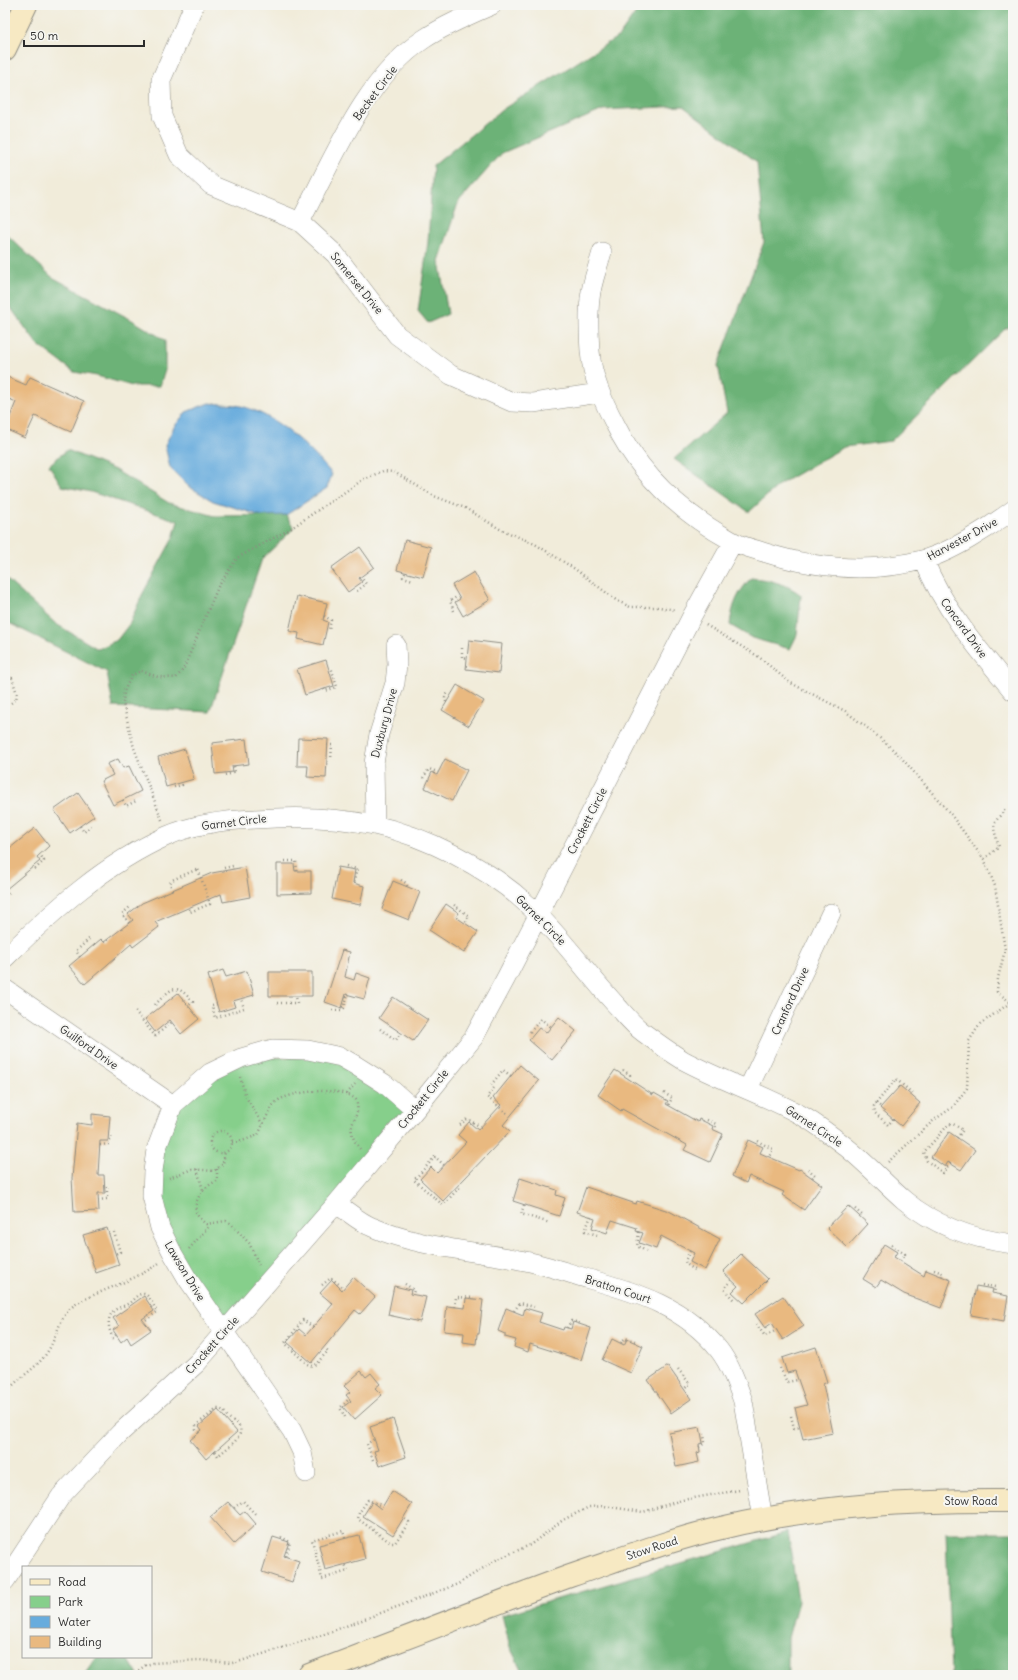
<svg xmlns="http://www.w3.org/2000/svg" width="1018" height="1680" viewBox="0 0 1018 1680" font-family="Delius,sans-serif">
  <rect width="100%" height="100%" fill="#f6f6f2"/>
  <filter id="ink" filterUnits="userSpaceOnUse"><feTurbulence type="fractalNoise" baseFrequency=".025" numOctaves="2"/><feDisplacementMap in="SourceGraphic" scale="8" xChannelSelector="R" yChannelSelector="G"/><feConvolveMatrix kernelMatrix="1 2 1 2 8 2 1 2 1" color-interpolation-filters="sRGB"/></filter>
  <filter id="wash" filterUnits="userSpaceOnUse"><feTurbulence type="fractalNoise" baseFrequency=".012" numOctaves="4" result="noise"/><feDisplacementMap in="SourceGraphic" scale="16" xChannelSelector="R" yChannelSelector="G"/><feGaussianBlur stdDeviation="0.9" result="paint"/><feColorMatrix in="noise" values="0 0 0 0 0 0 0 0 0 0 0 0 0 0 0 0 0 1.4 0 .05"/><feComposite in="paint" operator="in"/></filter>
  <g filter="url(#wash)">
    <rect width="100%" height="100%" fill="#f1ecda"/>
    <path fill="#86cf8b" stroke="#587d5b" d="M 341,1057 L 415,1110 L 224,1331 L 173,1254 L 153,1171 L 173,1105 L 241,1058 Z"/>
    <path fill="#6cb277" stroke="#4c6e51" d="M 641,5 L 1013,5 L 1013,327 L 1006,328 L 891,441 L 844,447 L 780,484 L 749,512 L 674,459 L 727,413 L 718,365 L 764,242 L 757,162 L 683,106 L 603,110 L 502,153 L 458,203 L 439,261 L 448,314 L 428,323 L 418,311 L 428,242 L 433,166 L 503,109 L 619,36 Z
      M 5,233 L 52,277 L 132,320 L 165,340 L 165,370 L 160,386 L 132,386 L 97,376 L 74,372 L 37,344 L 5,300 Z
      M 67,450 L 115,470 L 169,503 L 215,516 L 286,515 L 294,528 L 262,559 L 210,712 L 113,707 L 107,672 L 5,621 L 5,578 L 56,624 L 98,649 L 117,640 L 130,623 L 142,595 L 173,538 L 178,521 L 91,492 L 62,486 L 49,465 Z
      M 751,578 C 768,579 788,584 801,595 L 797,635 L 790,649 L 752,638 L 730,625 C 732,605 738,592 751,578 Z
      M 788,1532 L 798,1601 L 788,1638 L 788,1675 L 524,1675 L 510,1647 L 502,1615 Z
      M 946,1533 L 1013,1533 L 1013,1675 L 951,1675 Z
      M 97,1657 L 127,1657 L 138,1675 L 84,1675 Z"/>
    <path fill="#68acdd" stroke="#4a6c84" d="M 209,403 C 218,404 228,404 236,405 C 274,412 308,446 332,474 L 327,488 L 286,515 L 262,516 L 213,501 L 188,486 L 170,468 L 165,445 L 174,427 L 186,412 Z"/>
    <g id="blocks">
      <path fill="#e9b980" d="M 5,376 L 26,385 L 30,377 L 84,401 L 71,432 L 35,416 L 25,438 L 5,429 L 16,402 L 5,397 Z
        M 405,540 L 431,547 L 423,577 L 397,570 Z
        M 360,547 L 374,567 L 359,578 L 362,582 L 348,592 L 331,568 Z
        M 474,572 L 490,600 L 463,616 L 455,602 L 460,599 L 452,585 Z
        M 297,596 L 327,603 L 323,620 L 328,622 L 323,645 L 298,639 L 299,633 L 289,631 Z
        M 469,640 L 502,644 L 499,673 L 466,669 Z
        M 326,660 L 334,686 L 305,695 L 297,669 Z
        M 457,685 L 484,701 L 469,726 L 442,710 Z
        M 298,738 L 328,739 L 326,778 L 307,777 L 308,766 L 297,766 Z
        M 246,739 L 249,764 L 232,766 L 233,772 L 215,774 L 212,743 Z
        M 185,749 L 194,779 L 166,787 L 158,757 Z
        M 118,759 L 123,768 L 129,766 L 141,791 L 113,805 L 101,781 L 113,775 L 107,764 Z
        M 445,759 L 467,770 L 452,801 L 425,788 L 432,772 L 437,775 Z
        M 78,793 L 94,816 L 70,833 L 54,810 Z
        M 35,828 L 49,846 L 37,857 L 40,861 L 5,890 L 5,852 Z
        M 277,864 L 294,864 L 295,871 L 311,871 L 311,893 L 277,894 Z
        M 245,867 L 250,897 L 223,902 L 221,894 L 155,922 L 159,927 L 133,947 L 131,944 L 85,984 L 69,966 L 101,939 L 104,942 L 133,920 L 128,914 L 142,903 L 212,873 Z
        M 338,867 L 355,870 L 353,883 L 364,886 L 360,905 L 332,899 Z
        M 393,881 L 420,892 L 409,920 L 382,909 Z
        M 446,904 L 459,913 L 456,917 L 478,932 L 464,953 L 429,930 Z
        M 342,950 L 350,952 L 345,977 L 354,980 L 356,973 L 370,978 L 364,999 L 346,994 L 342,1008 L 325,1002 Z
        M 223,970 L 226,977 L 247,971 L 254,995 L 233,1001 L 235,1007 L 219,1012 L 208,975 Z
        M 269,972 L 312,972 L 312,996 L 269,996 Z
        M 178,993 L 199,1019 L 181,1034 L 170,1020 L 155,1032 L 145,1019 Z
        M 393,997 L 428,1020 L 413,1041 L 379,1018 Z
        M 559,1017 L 576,1031 L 552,1060 L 529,1040 L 539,1028 L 546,1033 Z
        M 520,1065 L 539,1081 L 503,1125 L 510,1131 L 443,1201 L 420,1179 L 431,1167 L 437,1173 L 466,1142 L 458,1135 L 469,1122 L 478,1130 L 501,1105 L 493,1098 Z
        M 615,1070 L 653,1095 L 654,1093 L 668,1101 L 666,1104 L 698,1122 L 699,1119 L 713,1126 L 712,1129 L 723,1134 L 710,1162 L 684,1150 L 687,1145 L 622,1109 L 621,1111 L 598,1095 Z
        M 900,1086 L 920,1103 L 901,1126 L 880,1108 Z
        M 92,1114 L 110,1116 L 108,1141 L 100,1141 L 98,1175 L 104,1175 L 105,1193 L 98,1193 L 99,1211 L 74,1212 L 72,1178 L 77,1123 L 92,1125 Z
        M 949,1132 L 975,1150 L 961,1170 L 948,1162 L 945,1167 L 931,1157 Z
        M 748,1140 L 763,1147 L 760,1153 L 799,1170 L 800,1169 L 822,1185 L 804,1210 L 782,1195 L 784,1192 L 749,1176 L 746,1183 L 732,1176 Z
        M 520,1178 L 557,1190 L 556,1195 L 565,1198 L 559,1216 L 513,1201 Z
        M 586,1187 L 636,1204 L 637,1201 L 669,1211 L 720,1239 L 705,1270 L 690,1262 L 694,1253 L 661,1236 L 656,1249 L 639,1243 L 643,1233 L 636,1231 L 637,1228 L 612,1220 L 607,1233 L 592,1228 L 595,1218 L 577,1212 Z
        M 848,1206 L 868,1224 L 847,1247 L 827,1228 Z
        M 107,1228 L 119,1265 L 96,1273 L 83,1235 Z
        M 884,1244 L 897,1252 L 894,1257 L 924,1276 L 926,1270 L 951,1280 L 941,1308 L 904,1294 L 881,1280 L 876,1287 L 863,1279 Z
        M 741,1254 L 768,1279 L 744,1303 L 732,1292 L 738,1286 L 723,1272 Z
        M 353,1277 L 375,1297 L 360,1314 L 355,1310 L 311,1363 L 287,1342 L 299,1329 L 306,1335 L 333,1304 L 320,1293 L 332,1280 L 342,1290 Z
        M 394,1286 L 411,1290 L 410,1294 L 426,1297 L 420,1322 L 388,1315 Z
        M 976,1286 L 993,1289 L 992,1293 L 1008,1296 L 1004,1321 L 971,1315 Z
        M 144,1296 L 154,1311 L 142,1319 L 151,1330 L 131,1344 L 127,1337 L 121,1342 L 113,1330 L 119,1326 L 113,1318 Z
        M 783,1296 L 804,1326 L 783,1340 L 772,1323 L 765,1328 L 755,1314 Z
        M 466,1298 L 483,1300 L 479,1334 L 477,1334 L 476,1344 L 463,1342 L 464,1333 L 444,1331 L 447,1306 L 465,1308 Z
        M 506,1308 L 523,1315 L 525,1308 L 542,1313 L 539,1322 L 563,1330 L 564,1327 L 571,1329 L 573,1322 L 591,1328 L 581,1360 L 530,1344 L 528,1352 L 514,1347 L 516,1340 L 505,1337 L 505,1334 L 498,1331 Z
        M 612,1339 L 624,1345 L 627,1339 L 643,1346 L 631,1373 L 602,1360 Z
        M 816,1347 L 827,1382 L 823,1384 L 833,1433 L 803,1439 L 795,1408 L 807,1405 L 795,1371 L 787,1373 L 782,1358 Z
        M 668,1366 L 691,1399 L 671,1413 L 648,1380 Z
        M 361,1371 L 366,1377 L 371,1373 L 380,1384 L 375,1388 L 382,1395 L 354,1420 L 343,1407 L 351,1401 L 346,1395 L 350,1392 L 344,1386 Z
        M 218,1410 L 237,1432 L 206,1459 L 190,1440 L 202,1430 L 199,1426 Z
        M 393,1419 L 406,1457 L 379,1466 L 374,1451 L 378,1450 L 370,1427 Z
        M 700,1427 L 703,1443 L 699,1444 L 700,1452 L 697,1453 L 699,1462 L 676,1467 L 669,1433 Z
        M 392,1491 L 412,1504 L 393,1535 L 363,1516 L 372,1502 L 381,1509 Z
        M 228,1502 L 240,1515 L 245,1511 L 256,1524 L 234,1544 L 210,1517 Z
        M 359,1535 L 365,1559 L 325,1570 L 319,1545 Z
        M 273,1537 L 289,1542 L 284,1556 L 299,1561 L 292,1582 L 262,1572 Z"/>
    </g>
  </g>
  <g filter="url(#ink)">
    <use href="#blocks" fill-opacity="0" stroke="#8e8c82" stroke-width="1"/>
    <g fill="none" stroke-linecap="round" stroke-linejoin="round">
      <g stroke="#8e8c82" stroke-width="20">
        <path id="street" d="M 194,5 L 161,80 L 162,116 L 179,155 L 211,185 L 300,222 L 335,254 L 397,335 L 451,375 L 512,402 L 533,403 L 599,393
          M 300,222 C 333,160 364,79 424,39 C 445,25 469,15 492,5
          M 602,252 C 598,267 591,284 590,299 C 588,315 589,335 590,351 C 592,377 603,401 615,424 C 640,475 683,514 732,541 C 741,546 753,549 763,552 C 816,569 868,574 922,560 C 950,553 990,527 1013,510
          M 924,560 C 944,610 979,650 1013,691
          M 375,825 L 374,763 L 379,734 L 395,683 L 397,664 L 396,645
          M 5,958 C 54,910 104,864 167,836 C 194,824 225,820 255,819 C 294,816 336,817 374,825 C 426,836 488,868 527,904 C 561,935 587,974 618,1007 C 626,1016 634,1026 644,1033 C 656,1042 670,1052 683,1060 C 720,1080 760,1093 797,1113 C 811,1120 824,1130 837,1140 C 861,1157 881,1180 904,1200 C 935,1226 973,1239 1013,1244
          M 5,989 L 173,1105
          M 748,1089 L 831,913
          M 336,1204 C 348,1211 359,1222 372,1227 C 420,1248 473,1250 525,1261 C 546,1265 568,1273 589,1279 C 639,1293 685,1307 719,1350 C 730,1364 737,1384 743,1401 L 763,1519
          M 306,1473 L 302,1452 L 292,1431 L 187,1278 L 173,1254 L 160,1228 L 152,1196 L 153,1171 L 156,1150 L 173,1105 L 210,1073 L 241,1058 L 272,1049 L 308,1050 L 341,1057 L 355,1065 L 385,1084 L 415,1110
          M 5,1581 L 61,1496 L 120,1433 L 197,1363 L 336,1204 L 415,1110 L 474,1037 L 506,978 L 692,616 L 733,542"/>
      </g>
      <g stroke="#8e8c82" stroke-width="24">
        <path id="secondary" d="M 5,49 L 26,5
          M 309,1675 C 396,1642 482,1608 570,1576 C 620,1559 669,1540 721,1528 C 816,1505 915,1500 1013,1501"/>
      </g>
      <path stroke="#8e8c82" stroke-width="2.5" stroke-dasharray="1 3" stroke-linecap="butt" d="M 405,573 L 403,577 L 413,580
        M 357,591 L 366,584 L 361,577
        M 454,611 L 450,601 L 458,596
        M 324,616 L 331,620 L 329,630
        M 706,625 L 759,657 L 789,682 L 845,711 L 874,733 L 898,754 L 949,812 L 985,861 L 995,886 L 1005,950 L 998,978 L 997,992 L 1013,1004
        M 462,648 L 462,657 L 467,658
        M 324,689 L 325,691 L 337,687 L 331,667
        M 446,702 L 445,698 L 448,692
        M 5,703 L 7,703 L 6,698
        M 7,703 L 11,703 L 16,700 L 17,694 L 12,678 L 8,679
        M 327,745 L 332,745 L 331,759
        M 225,775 L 235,773 L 234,766
        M 423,778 L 429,769 L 438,772
        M 174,787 L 182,785 L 181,783
        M 123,800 L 126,806 L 136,801
        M 162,820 L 134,748 L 123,703 L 124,691 L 132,675 L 141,671 L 158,677 L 176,678 L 183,670 L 218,587 L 237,558 L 290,529 L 364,479 L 383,471 L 394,472 L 434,496 L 465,508 L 500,529 L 535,544 L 575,569 L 616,600 L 630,607 L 659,607 L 676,610
        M 80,826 L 84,832 L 91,826
        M 984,859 L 999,847 C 993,825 990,826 1006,809
        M 285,861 L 296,861 L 297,871
        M 346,866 L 357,869 L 354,884
        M 224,868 L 233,866 L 233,869
        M 35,869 L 44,861 L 40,854
        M 401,880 L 406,883 L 408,887
        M 172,890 L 170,883 L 172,880 L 198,869 L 210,904 L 190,912 L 189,908
        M 5,896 L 11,891
        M 454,905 L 469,916 L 465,923
        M 129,923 L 122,914 L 131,906
        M 80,957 L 76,951 L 90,938
        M 277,1003 L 297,1003 L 296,996
        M 217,1004 L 212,1005 L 215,1018 L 244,1008 L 241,999
        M 155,1005 C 172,987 176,982 193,1002 L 188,1006
        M 332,1010 L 341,1010 L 344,1008 L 348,994
        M 135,1011 L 155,1036 L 172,1022
        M 380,1029 L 396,1040 L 401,1033
        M 530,1032 L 541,1019 L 551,1027
        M 623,1070 L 630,1075 L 628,1078
        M 240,1077 L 246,1097 L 263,1125
        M 491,1085 L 503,1070 L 511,1076
        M 494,1088 L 487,1097 L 508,1114
        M 664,1093 L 672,1098 L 668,1106
        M 347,1094 L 355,1084
        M 876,1103 L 881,1107
        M 893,1119 L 888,1125 L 875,1113 L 874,1106 L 896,1079 L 912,1093 L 911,1095
        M 707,1120 L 716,1124 L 714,1130
        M 460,1125 L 467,1119 L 481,1127
        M210 1142a11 11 0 1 1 22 0a11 11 0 1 1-22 0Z
        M 757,1141 L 773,1149 L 769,1157
        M 232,1142 L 242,1141 L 258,1135 C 262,1127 271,1106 276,1102 C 289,1091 343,1085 356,1100 C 363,1121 340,1122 360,1149
        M 100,1145 L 109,1144 L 112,1135
        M 888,1162 L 934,1120 L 953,1107 L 967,1088 L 969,1041 L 980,1024 L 1010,1003
        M 950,1163 L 943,1173 L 927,1161 L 924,1152 L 949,1124 L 953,1124 L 963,1130 L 957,1138
        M 444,1165 L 435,1157 L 414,1180 L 443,1205 L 459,1188 L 457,1186
        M 197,1169 L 203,1190
        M 217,1169 L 217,1181 C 206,1185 193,1199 196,1212 C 198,1217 202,1221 206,1224 L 226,1221 L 230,1223 L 249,1243 L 259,1265
        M 808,1169 L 815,1175 L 812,1178
        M 169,1178 L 192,1169 L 214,1171 L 223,1164 L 225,1153
        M 98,1200 L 107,1199 L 107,1184
        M 524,1205 L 521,1214 L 550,1223
        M 855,1209 L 862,1215 L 860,1217
        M 591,1216 L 585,1231 L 597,1235
        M 114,1232 L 120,1252 L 115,1254
        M 639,1232 L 637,1246 L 646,1251
        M 891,1245 L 905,1254 L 900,1261
        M 189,1249 L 210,1225
        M 690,1251 L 685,1261 L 686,1264 L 695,1270
        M 934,1270 L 943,1273 L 942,1276
        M 731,1280 L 724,1289 L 734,1300
        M 405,1284 L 414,1290 L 413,1294
        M 322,1285 L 331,1278 L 344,1288
        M 982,1285 L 995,1287 L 994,1293
        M 455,1307 L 456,1297 L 474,1298
        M 514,1311 L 520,1303 L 534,1307
        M 756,1324 L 765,1336 L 777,1330
        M 313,1327 L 303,1320 L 285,1343 L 307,1364 L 312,1366 L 316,1364 L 328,1351 L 325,1348
        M 567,1328 L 571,1321 L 582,1323
        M 116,1335 L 113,1338 C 108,1329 106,1316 115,1310 C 119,1307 125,1306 129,1303 C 134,1300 137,1293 144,1294 C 150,1295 154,1307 157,1312 L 144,1321
        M 621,1343 L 625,1338 L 635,1341
        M 780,1368 L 787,1382 L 798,1380
        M 678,1369 L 690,1384 L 684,1389
        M 5,1394 C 17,1378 37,1369 48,1351 C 58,1335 59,1315 76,1304 C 102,1289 135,1281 159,1263
        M 791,1416 L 794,1428 L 801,1427
        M 345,1417 L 340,1408 L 349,1399
        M 199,1433 L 196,1430 L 196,1425 L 217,1409 C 224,1409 224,1413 229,1418 C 232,1421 237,1422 239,1426 C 246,1437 225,1449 218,1456 L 215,1451
        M 699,1447 L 705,1443 L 704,1434
        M 373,1460 L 367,1444 L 374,1439
        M 383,1506 L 368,1500 L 359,1513 L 358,1519 L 391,1543 L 395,1543 L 409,1522 L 403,1518
        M 234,1508 L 243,1501 L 255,1514
        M 281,1537 L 290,1542 L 286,1557
        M 345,1538 L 343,1531 L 312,1540 L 322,1579 L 348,1571 L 345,1564
        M 132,1675 L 146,1665 L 153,1663 L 199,1660 L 232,1663 L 241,1661 L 322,1635 L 458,1584 L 496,1560 L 530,1545 L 563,1520 L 589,1507 L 604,1506 L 643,1512 L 682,1500 L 740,1490"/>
      <use href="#street" stroke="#fff" stroke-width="19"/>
      <use href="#secondary" stroke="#f7e9c3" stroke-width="22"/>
    </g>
  </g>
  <g text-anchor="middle" stroke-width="4" stroke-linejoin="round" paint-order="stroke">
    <g font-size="11" fill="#2b2b2b" stroke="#f6f6f2">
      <text transform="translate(375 93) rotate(-53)" y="4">Becket Circle</text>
      <text transform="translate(357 283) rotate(51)" y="4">Somerset Drive</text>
      <text transform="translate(962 539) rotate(-28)" y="4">Harvester Drive</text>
      <text transform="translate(964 628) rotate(54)" y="4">Concord Drive</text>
      <text transform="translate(384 723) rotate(-75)" y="4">Duxbury Drive</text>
      <text transform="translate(587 821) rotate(-63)" y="4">Crockett Circle</text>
      <text transform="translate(234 822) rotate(-7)" y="4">Garnet Circle</text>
      <text transform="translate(541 920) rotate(45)" y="4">Garnet Circle</text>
      <text transform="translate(790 1001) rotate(-65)" y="4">Cranford Drive</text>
      <text transform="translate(89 1047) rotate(35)" y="4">Guilford Drive</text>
      <text transform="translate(423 1099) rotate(-51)" y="4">Crockett Circle</text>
      <text transform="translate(814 1126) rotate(33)" y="4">Garnet Circle</text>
      <text transform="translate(185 1271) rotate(59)" y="4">Lawson Drive</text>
      <text transform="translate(618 1289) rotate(18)" y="4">Bratton Court</text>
      <text transform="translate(212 1345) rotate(-48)" y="4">Crockett Circle</text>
      <text x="971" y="1505">Stow Road</text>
      <text transform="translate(652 1548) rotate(-18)" y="4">Stow Road</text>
    </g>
  </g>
  <rect width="1018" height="1680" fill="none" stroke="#f6f6f2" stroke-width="20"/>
  <rect x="22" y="1566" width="130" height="92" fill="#f6f6f2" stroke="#a5a5a2"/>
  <rect x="30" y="1579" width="20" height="6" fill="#f7e9c3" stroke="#a5a5a2"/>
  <text x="58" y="1586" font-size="12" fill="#2b2b2b">Road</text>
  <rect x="30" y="1596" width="20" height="12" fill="#86cf8b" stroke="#a5a5a2"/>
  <text x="58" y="1606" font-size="12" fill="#2b2b2b">Park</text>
  <rect x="30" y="1616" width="20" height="12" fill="#68acdd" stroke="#a5a5a2"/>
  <text x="58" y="1626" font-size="12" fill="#2b2b2b">Water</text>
  <rect x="30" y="1636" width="20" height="12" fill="#e9b980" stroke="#a5a5a2"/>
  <text x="58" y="1646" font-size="12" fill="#2b2b2b">Building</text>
  <path d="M24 40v6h120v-6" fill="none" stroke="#2b2b2b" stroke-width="2"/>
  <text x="30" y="40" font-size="12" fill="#2b2b2b" stroke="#f6f6f2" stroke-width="3" paint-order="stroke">50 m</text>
</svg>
